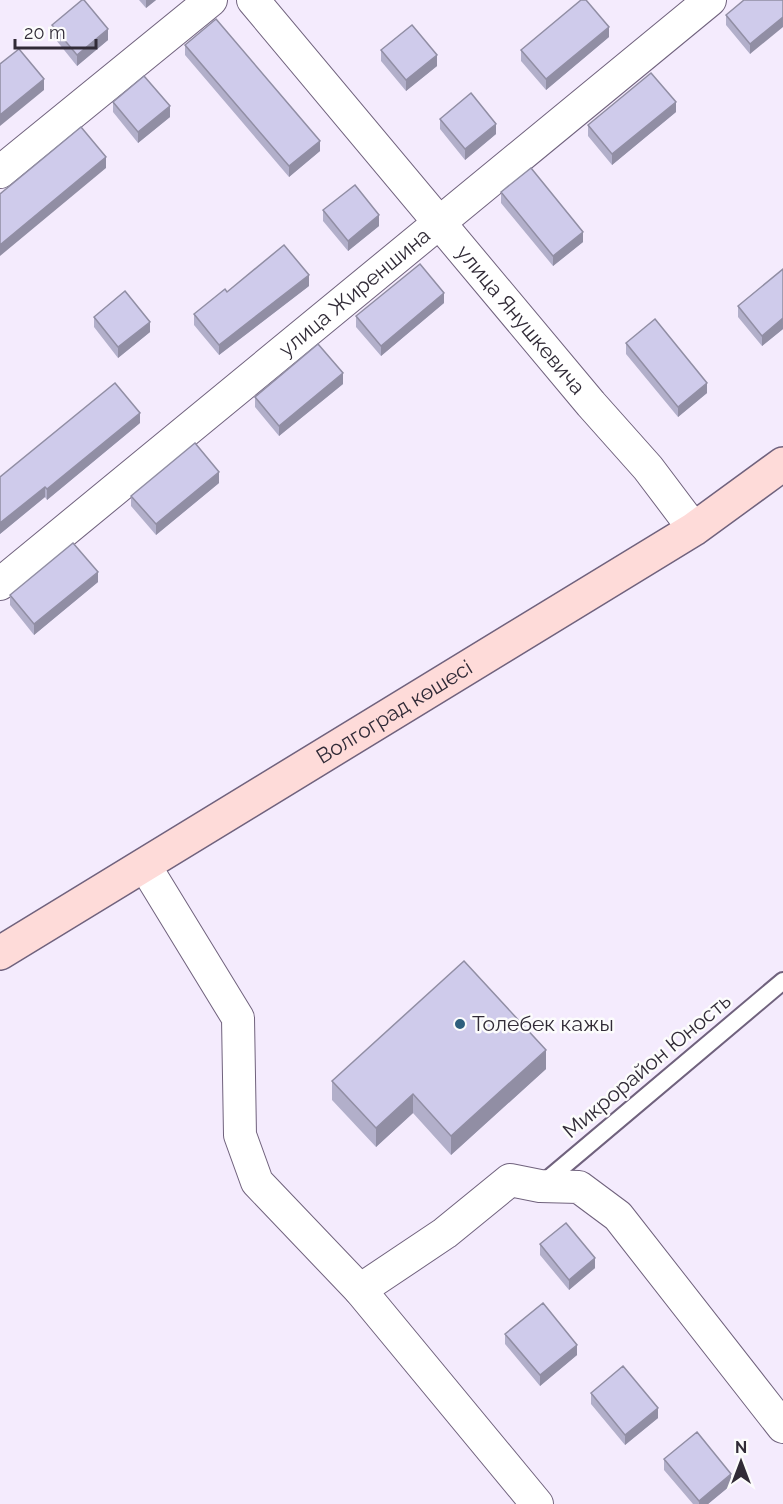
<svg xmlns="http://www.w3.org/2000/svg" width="783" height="1504" viewBox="0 0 783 1504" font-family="Raleway,sans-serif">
  <rect width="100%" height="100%" fill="#f4ebfd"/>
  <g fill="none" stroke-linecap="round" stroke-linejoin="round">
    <g stroke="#70627d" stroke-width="20">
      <path id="lane" d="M 541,1185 L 783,981"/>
    </g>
    <g stroke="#70627d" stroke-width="34">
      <g id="street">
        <path id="s1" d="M 253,0 L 591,404 L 648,468 L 694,529"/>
        <path d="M 0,172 L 211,0"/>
        <path id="s2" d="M 0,584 L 710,0"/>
        <path d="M 145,866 L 238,1018 L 240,1135 L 257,1182 L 360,1290 L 445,1233 L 510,1180 L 540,1186 L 579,1187 L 618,1216 L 783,1427"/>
        <path d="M 360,1290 L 537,1504"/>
      </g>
    </g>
    <g stroke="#70627d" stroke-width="36">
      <g id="secondary">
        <path id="s3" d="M 0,953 L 694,529 L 783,464"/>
      </g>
    </g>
    <use href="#lane" stroke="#fff" stroke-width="16"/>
    <use href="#street" stroke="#fff" stroke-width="32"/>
    <use href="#secondary" stroke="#fedbd9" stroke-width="33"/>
  </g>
  <path fill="#b2afca" d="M 139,0 L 156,0 L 146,8 Z
    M 783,0 L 750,54 L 726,25 L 726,15 Z
    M 52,25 L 108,40 L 77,66 L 52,35 Z
    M 609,37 L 546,90 L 521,61 L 521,50 Z
    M 185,45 L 320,151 L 289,177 L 185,55 Z
    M 381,50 L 437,66 L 406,91 L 381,61 Z
    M 113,102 L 170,117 L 138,143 L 113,112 Z
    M 676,112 L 612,165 L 588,136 L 588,125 Z
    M 440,119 L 496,134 L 465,160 L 440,129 Z
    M 501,192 L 583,242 L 553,266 L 501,203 Z
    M 323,210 L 379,226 L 348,251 L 323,221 Z
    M 783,269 L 783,329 L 762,346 L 738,317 L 738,306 Z
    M 309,286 L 219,355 L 194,325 L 194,314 Z
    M 444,303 L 381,356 L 356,327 L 356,316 Z
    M 94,317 L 150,332 L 118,358 L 94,327 Z
    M 626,343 L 707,393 L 678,417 L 626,354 Z
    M 343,384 L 279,436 L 255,407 L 255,397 Z
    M 140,423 L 47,500 L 45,497 L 0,534 L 0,477 Z
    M 219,483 L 156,535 L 131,506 L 131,496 Z
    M 98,582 L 34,635 L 10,605 L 10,595 Z
    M 546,1069 L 451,1155 L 413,1113 L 376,1147 L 332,1100 L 332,1081 Z
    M 540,1244 L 595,1268 L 569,1290 L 540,1255 Z
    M 505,1334 L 577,1355 L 540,1386 L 505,1344 Z
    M 591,1393 L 658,1418 L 625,1445 L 591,1404 Z
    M 664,1459 L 731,1485 L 708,1504 L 693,1504 L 664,1470 Z"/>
  <path fill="#918ea4" d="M 146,0 L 156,0 L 146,8 Z
    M 783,17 L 783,27 L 750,54 L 750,44 Z
    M 609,27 L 609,37 L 546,90 L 546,79 Z
    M 108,29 L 108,40 L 77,66 L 77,55 Z
    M 437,55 L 437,66 L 406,91 L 406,80 Z
    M 44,79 L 44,90 L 0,126 L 0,115 Z
    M 676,102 L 676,112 L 612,165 L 612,154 Z
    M 170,106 L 170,117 L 138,143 L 138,132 Z
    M 496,124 L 496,134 L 465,160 L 465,149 Z
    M 320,141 L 320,151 L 289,177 L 289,166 Z
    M 106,157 L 106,168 L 0,256 L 0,245 Z
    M 379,215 L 379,226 L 348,251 L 348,241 Z
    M 583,232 L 583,242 L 553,266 L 553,256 Z
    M 309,275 L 309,286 L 219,355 L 219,345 Z
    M 444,293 L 444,303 L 381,356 L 381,346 Z
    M 783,318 L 783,329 L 762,346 L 762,336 Z
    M 150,322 L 150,332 L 118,358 L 118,347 Z
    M 343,373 L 343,384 L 279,436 L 279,426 Z
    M 707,383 L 707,393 L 678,417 L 678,407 Z
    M 140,413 L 140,423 L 47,500 L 47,489 Z
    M 219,472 L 219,483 L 156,535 L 156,524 Z
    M 45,487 L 45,497 L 0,534 L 0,523 Z
    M 98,572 L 98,582 L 34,635 L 34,624 Z
    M 546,1050 L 546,1069 L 451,1155 L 451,1136 Z
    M 413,1094 L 413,1113 L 376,1147 L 376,1128 Z
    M 595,1258 L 595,1268 L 569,1290 L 569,1280 Z
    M 577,1345 L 577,1355 L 540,1386 L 540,1375 Z
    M 658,1408 L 658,1418 L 625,1445 L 625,1435 Z
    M 731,1474 L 731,1485 L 708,1504 L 699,1504 L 699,1501 Z"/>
  <path fill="#cfcbeb" stroke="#918ea4" stroke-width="1.5" d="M 82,0 L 84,0 L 108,29 L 77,55 L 52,25 Z
    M 581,0 L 586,0 L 609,27 L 546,79 L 521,50 Z
    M 744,0 L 783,0 L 783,17 L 750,44 L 726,15 Z
    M 216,19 L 320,141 L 289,166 L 185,45 Z
    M 412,25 L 437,55 L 406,80 L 381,50 Z
    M 19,49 L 44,79 L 0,115 L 0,64 Z
    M 651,73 L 676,102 L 612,154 L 588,125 Z
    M 144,76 L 170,106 L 138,132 L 113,102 Z
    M 471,93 L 496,124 L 465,149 L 440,119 Z
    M 81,127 L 106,157 L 0,245 L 0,194 Z
    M 531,168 L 583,232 L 553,256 L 501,192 Z
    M 355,185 L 379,215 L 348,241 L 323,210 Z
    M 284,245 L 309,275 L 219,345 L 194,314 L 225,289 L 227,292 Z
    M 420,264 L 444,293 L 381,346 L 356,316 Z
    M 783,269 L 783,318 L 762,336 L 738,306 Z
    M 125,291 L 150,322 L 118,347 L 94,317 Z
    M 655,319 L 707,383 L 678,407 L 626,343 Z
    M 318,344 L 343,373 L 279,426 L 255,397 Z
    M 115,383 L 140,413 L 47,489 L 45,487 L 0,523 L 0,477 Z
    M 195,443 L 219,472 L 156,524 L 131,496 Z
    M 73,543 L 98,572 L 34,624 L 10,595 Z
    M 464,961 L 546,1050 L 451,1136 L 413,1094 L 376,1128 L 332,1081 Z
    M 566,1223 L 595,1258 L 569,1280 L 540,1244 Z
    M 543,1303 L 577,1345 L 540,1375 L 505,1334 Z
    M 623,1366 L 658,1408 L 625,1435 L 591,1393 Z
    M 697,1432 L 731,1474 L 699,1501 L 664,1459 Z"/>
  <circle fill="#2e5f7d" stroke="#fcfcfc" stroke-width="2" cx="460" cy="1024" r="6"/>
  <g text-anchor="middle" stroke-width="5" stroke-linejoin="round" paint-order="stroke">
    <g font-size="21" fill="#312b37" stroke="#fcfcfc">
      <text dy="7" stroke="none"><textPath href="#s2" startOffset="459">улица Жиреншина</textPath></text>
      <text dy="7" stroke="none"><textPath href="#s1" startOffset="417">улица Янушкевича</textPath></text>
      <text dy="7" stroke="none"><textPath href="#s3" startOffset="462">Волгоград көшесі</textPath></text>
      <text transform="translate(647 1066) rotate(-40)" y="7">Микрорайон Юность</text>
    </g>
    <g font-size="21" fill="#312b37" stroke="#fcfcfc" text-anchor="start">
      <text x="472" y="1031">Толебек кажы</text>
    </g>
  </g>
  <g transform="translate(741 1462)" stroke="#fcfcfc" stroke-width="4.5" paint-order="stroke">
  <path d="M0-4.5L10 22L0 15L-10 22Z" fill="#312b37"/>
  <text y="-9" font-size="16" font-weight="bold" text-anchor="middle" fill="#312b37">N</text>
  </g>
  <path d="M15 39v9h81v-9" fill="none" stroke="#312b37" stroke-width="3"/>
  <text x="24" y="39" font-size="18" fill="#312b37" stroke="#fcfcfc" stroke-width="4.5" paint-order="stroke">20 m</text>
</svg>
